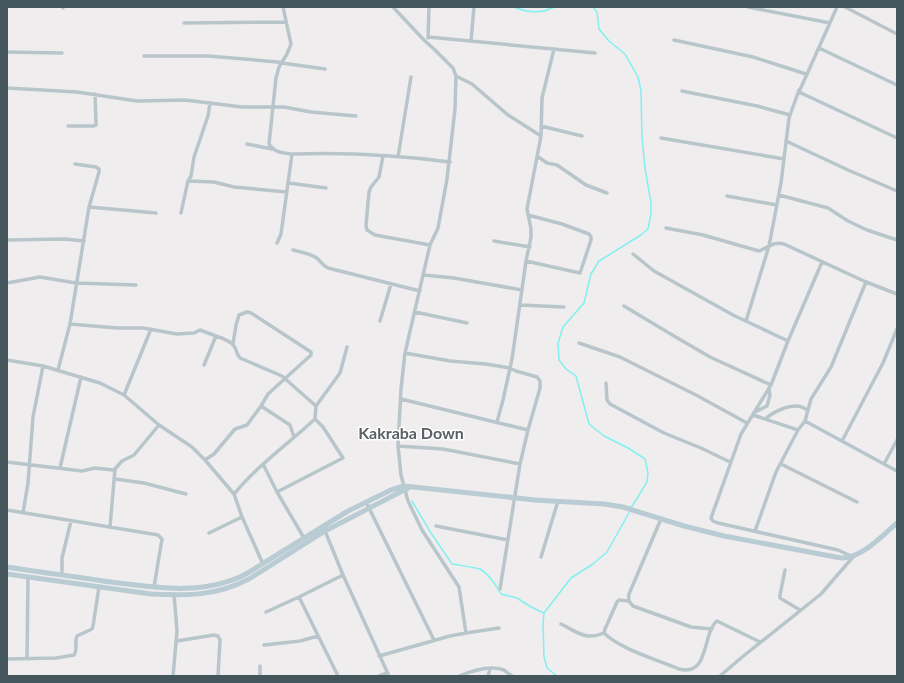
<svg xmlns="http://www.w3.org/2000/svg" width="904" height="683" viewBox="0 0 904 683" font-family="Lato,sans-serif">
  <rect width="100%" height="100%" fill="#f0edee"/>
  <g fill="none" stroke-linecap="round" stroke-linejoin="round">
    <path stroke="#82eff1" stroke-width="1.5" d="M 514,7 C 528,13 541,14 554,7
      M 593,7 L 597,12 L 599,29 L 609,41 L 625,54 L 638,77 L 641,91 L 642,137 L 645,168 L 651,203 L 651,214 L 648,229 L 641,235 L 599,261 L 591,274 L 584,303 L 563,327 L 558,343 L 559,360 L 566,369 L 576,376 L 589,424 L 604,436 L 628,448 L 645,459 L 648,473 L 647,482 L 631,508
      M 412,501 L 431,533 L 452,564 C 457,565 478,568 480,569 C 489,574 496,585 501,594 L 517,598 L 531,607 L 544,613
      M 557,676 L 547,668 L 544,657 L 543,623 L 544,613 L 571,578 L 593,564 L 607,552 L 630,511"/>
    <path stroke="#b8c6cc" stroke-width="3.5" d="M 63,7 L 63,8
      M 393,7 L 424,40 L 436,51 L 453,68 L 456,76 L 455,109 L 447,179 L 438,228 L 430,245 L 405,353 L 401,389 L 398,446 L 401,475 L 408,501 L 422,530 L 459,587 L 466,633
      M 748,7 L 830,23
      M 837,7 L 799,92 L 897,138
      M 845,7 L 897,34
      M 184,23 L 286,22
      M 428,37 L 595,53
      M 428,38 L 429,7
      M 674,40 L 753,57 L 806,74
      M 471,41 L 474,7
      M 819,48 L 897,85
      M 7,52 L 62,53
      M 144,56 L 208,56 L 278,62 L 282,63 L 325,69
      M 456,76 L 472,84 L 508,115 L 541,136
      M 7,88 L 77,92 L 137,101 L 185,100 L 242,107 L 284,107 L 311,112 L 356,116
      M 682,91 L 757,106 L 790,115
      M 68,126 L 93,126 L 96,125 L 95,94
      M 541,126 L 582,136
      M 661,138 L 784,159
      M 786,141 L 848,170 L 897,191
      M 247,144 L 272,149
      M 292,154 C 345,152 398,155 450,162
      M 383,156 L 379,177 L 371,187 L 369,192 L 366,225 L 367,230 L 375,235 L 430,245
      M 537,156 L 547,163 L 557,165 L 586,185 L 607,193
      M 398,157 L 411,77
      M 188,181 L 214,182 L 234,187 L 287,192
      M 289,183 L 326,188
      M 779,195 L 828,208 L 848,221 L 867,230 L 897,240
      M 727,196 L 777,205
      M 89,207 L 156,213
      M 181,213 L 188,181 L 191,176 L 194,157 L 208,116 L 210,103
      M 666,228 L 703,235 L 759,251 C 769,247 774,241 784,244 L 866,282 L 897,294
      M 7,240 L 65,239 L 84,241
      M 494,241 L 530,247
      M 277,243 L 281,234 L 292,154 C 283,153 275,153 269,144 L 276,78 L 279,67 L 287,54 L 291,44 L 283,7
      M 293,250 C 300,252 313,254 318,259 C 322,263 323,266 328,268 L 420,291
      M 633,254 L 654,271 L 733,315 L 788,341 L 822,262
      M 526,261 L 580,273 L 591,240 L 591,237 L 589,234 L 562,224 L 528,215
      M 424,275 L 454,278 L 522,290
      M 7,283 L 40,277 L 76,283 L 136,285
      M 521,305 L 564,307
      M 624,306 L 674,336 L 710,357 L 771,385
      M 415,312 L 467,323
      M 380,321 L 391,284
      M 746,321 L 769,246 L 781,183 L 789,118 L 799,90
      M 70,324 L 117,328 L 143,328 L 177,334 L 194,333 L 200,330 L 216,336 L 204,365
      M 216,336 C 222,338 231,341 234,346 C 237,350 236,354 240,358 L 282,376 L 316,406
      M 579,343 L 620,357 L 696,395 L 747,423
      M 405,353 L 450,361 L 486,364 L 510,368 L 516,371 L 537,377 L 540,381 L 540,388 L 528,430 L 520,464 L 500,589
      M 7,360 L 43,366 L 100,383 L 124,395 L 159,425 L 192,447 L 205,460 L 234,494 L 242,517 L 263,564
      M 58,370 L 70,324 L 89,207 L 99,172 L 99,169 L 96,167 L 75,164
      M 606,383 L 607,400 L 610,404 L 664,433 L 701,448 L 730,462
      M 124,395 L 151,329
      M 401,399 L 528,430
      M 261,406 L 290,425 L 294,437
      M 755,412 L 767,406 L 770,395 L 769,388
      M 753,415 L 798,430
      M 315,419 L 316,406 L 340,373 L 347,347
      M 765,419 C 775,411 795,400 807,410
      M 805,421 L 884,464 L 897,440
      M 497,422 L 503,400 L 512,359 L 526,261 L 531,237 L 531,229 L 527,209 L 541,136 L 542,98 L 554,49
      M 842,441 L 883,363 L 897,329
      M 398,446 L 443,449 L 520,464
      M 205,460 L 214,454 L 235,429 L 247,425 L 261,406 L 268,394 L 311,355 L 311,352 L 251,313 L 247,312 L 239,315 L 236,325 L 233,344
      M 7,462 L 82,471 L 95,468 L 113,470 L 115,469 L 122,461 L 134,455 L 159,425
      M 263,464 L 277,492 L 304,538
      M 781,464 L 857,502
      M 884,464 L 897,471
      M 60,468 L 81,377
      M 115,479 L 144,483 L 186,494
      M 234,494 C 258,465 288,444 315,419 L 323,427 L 343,458 L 277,492
      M 366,502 L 434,640
      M 7,510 L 158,535 L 162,539 L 154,587
      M 23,513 L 28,483 L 33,417 L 43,366
      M 661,519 L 629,594 C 628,600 629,602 633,606 L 691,627 L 712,629
      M 436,526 L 508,540
      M 110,527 L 115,469
      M 325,531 L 343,575 L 389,676
      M 755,531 L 776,472 L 798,430 L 805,421 L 811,399 L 831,367 L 866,282
      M 209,533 L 242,517
      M 541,557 L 558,501
      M 785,570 L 780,595 L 780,598 L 800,610
      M 62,575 L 62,558 L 71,521
      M 299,597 L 338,676
      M 629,601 L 619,600 L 617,602 L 605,629 L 604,633 C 620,649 658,660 679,669 C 710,677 702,633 717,621 L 760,642
      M 266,612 L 299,597 L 343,575
      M 561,624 C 577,632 586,641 604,633
      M 177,641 L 214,635 L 218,636 L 220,640 L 218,676
      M 264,645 L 300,641 L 318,636
      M 379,656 L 450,636 L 466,633 L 499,628
      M 27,658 L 28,577
      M 7,659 L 56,658 L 74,655 C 78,650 74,642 77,636 L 92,629 L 93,626 L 99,587
      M 260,666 L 260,676
      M 173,676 L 177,631 L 174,594
      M 379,676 L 387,673
      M 459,676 C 471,671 491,665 504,670 C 506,672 509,674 512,676
      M 488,676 L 490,669
      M 720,676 L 741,658 L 821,594 L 853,557 L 838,550 L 718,523 L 713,521 L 711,518 L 741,434 L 771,385 L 788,341"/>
    <path stroke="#b9cbd3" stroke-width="5" d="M 7,567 C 39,572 71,576 103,581 C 152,587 201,597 246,574 L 348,511 L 391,490 L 404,486 L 535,500 L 604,504 L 623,507 L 684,526 L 724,536 L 841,558 C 861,559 883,535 897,523
      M 7,574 L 151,594 C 187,596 216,596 249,579 L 325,531 L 410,487"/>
  </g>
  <g text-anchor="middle" stroke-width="3" stroke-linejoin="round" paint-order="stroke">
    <g font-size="16" font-weight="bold" fill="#595f63" stroke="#fff">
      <text x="411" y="439">Kakraba Down</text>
    </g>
  </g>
  <rect width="904" height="683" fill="none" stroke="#44555c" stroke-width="16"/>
</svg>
